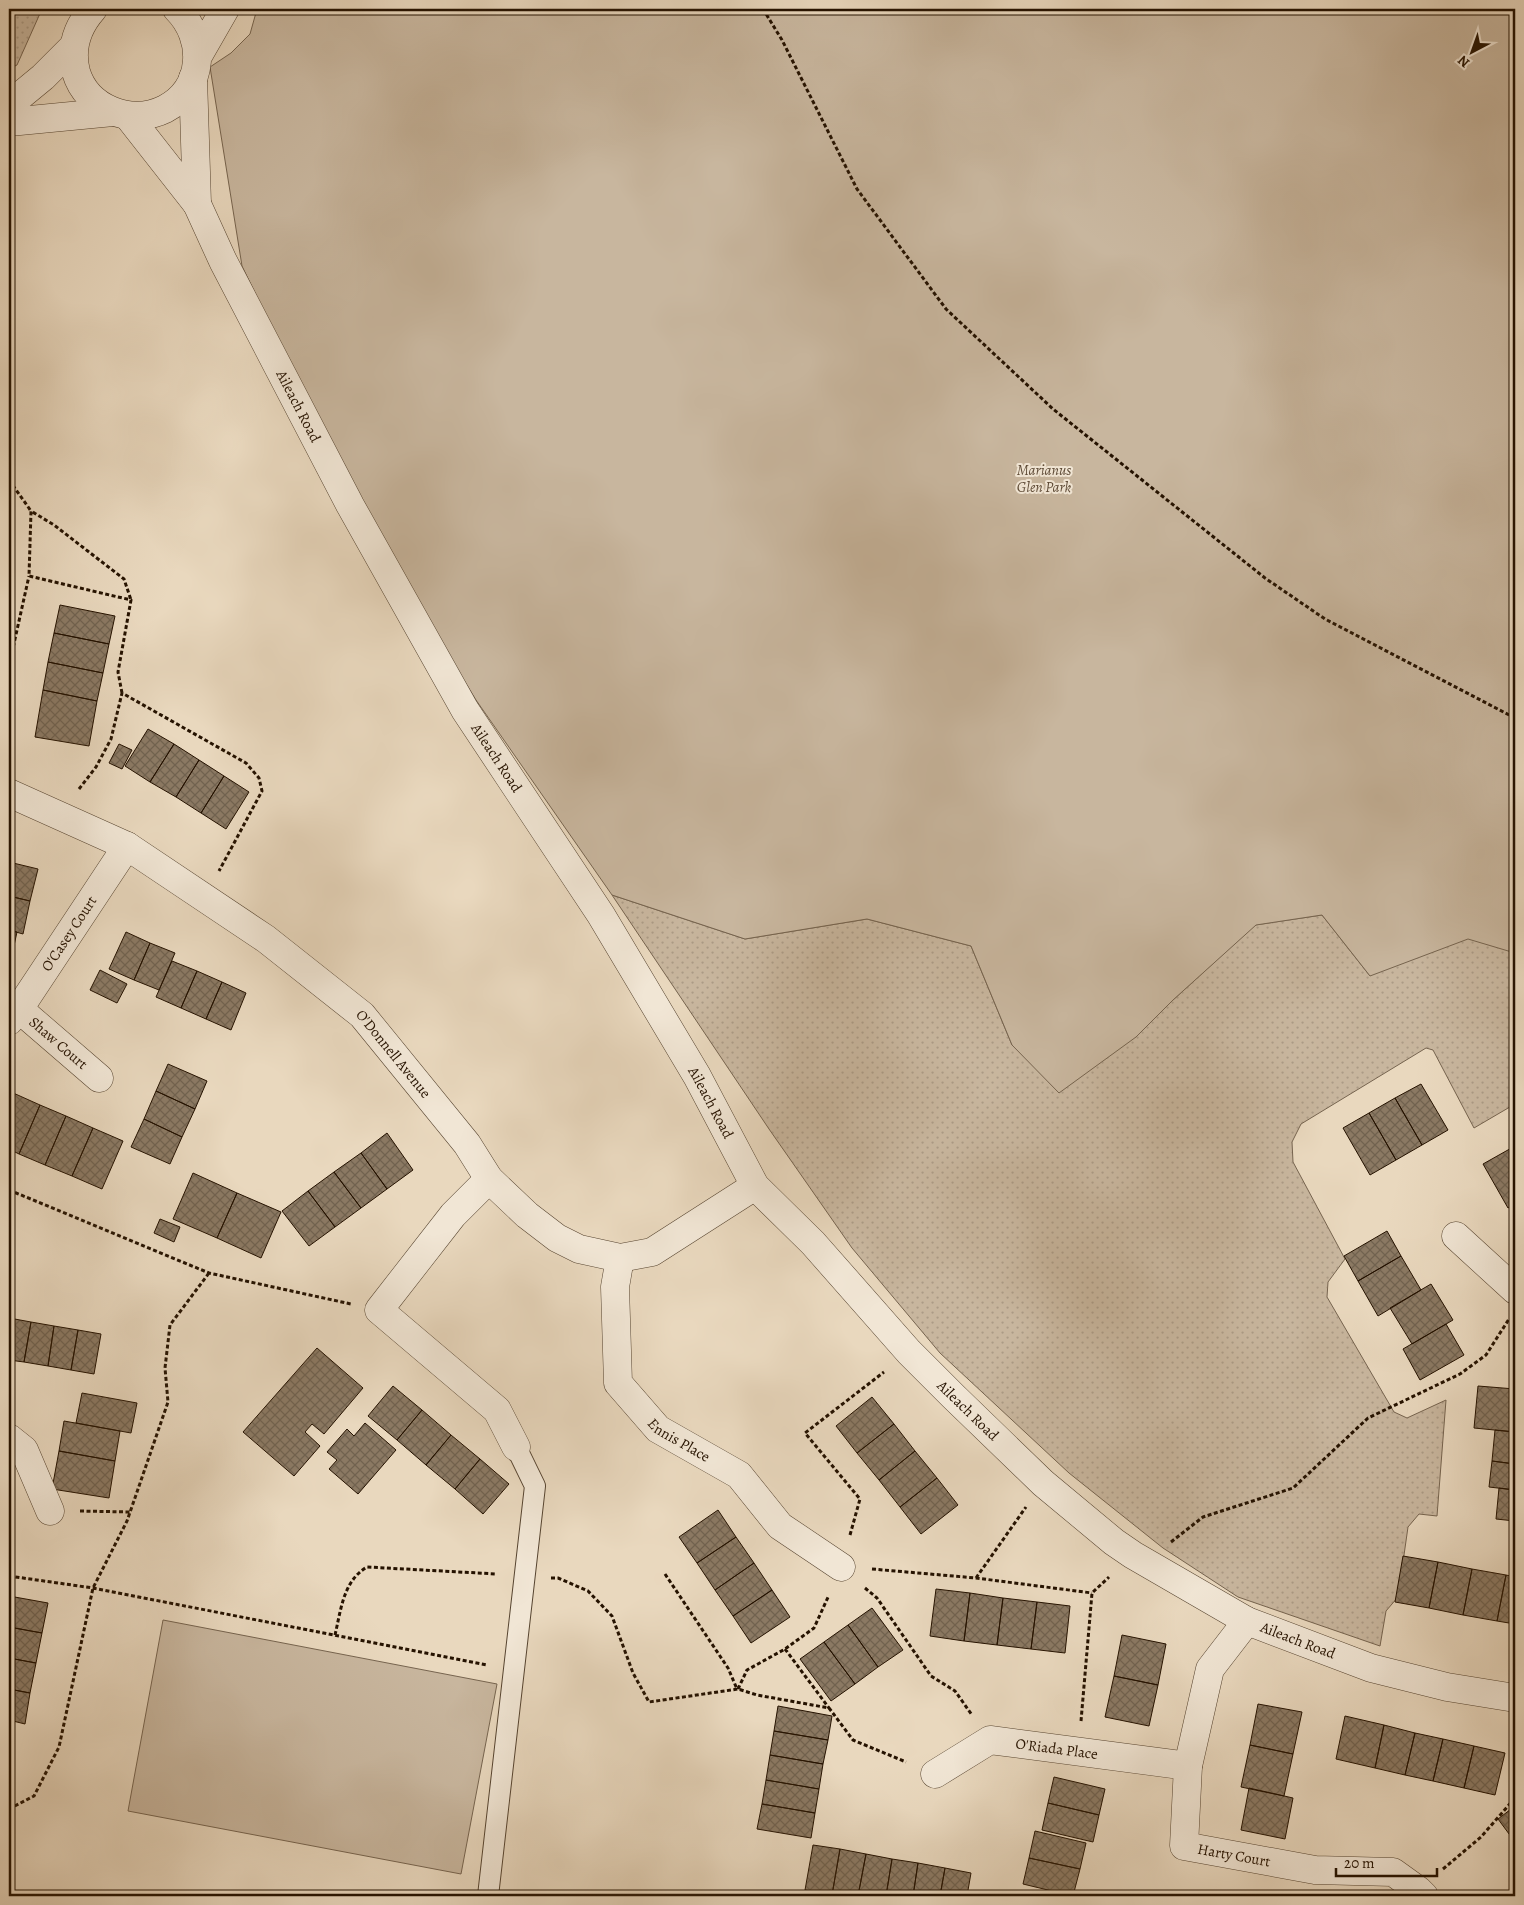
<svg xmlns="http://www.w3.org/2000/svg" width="1524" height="1905" viewBox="0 0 1524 1905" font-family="Alegreya,serif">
  <defs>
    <pattern id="grass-dots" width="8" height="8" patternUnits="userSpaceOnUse" patternTransform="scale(1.25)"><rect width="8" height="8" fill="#c8b69e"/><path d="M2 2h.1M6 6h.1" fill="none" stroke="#ac9b86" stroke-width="1.8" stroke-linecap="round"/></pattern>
    <pattern id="building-cross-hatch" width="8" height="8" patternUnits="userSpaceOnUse" patternTransform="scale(1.25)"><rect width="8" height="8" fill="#8b7963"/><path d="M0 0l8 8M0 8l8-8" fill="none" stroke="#71624f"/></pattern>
  </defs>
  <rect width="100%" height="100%" fill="#e9d8be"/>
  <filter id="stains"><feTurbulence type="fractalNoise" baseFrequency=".004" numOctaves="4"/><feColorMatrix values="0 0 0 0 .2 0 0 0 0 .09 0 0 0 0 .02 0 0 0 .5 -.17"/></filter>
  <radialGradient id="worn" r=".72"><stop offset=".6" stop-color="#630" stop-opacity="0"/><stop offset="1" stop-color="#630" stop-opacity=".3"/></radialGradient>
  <path fill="url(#grass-dots)" stroke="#76644f" d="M 9,9 L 42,9 L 17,65 L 9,69 Z
    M 1515,629 L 1515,1104 L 1474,1128 L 1433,1050 L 1426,1048 L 1301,1124 L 1292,1142 L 1293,1162 L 1345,1259 L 1328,1282 L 1327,1297 L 1394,1412 L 1407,1418 L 1446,1400 L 1437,1516 L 1419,1514 L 1408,1527 L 1398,1597 L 1386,1611 L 1380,1646 L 1238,1597 L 1163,1548 L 1069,1473 L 940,1353 L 852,1248 L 769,1129 L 612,895 L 745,939 L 867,919 L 971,946 L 1012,1045 L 1136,1037 L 1173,1000 L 1255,925 L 1322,915 L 1370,976 Z"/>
  <path fill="#c8b69e" stroke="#76644f" d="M 257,9 L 1515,9 L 1515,953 L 1468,939 L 1370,976 L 1322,915 L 1256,925 L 1173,1000 L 1136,1037 L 1059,1093 L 1012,1045 L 971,946 L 867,919 L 745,939 L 612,895 L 476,700 L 355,502 L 242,266 L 210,67 L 231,53 L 250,34 Z
    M 163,1620 L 497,1684 L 461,1874 L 128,1811 Z"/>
  <path fill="url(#building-cross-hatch)" stroke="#251200" d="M 60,605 L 115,616 L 109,644 L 54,633 Z
    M 54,633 L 109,644 L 103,673 L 48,662 Z
    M 48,662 L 103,673 L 97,701 L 43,690 Z
    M 43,690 L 97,701 L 89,746 L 35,737 Z
    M 148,729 L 174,744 L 150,782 L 125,766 Z
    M 119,744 L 132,750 L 122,769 L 109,763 Z
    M 174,744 L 199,760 L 176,797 L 150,782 Z
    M 199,760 L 224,776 L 201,813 L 176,797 Z
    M 224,776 L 249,792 L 226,829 L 201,813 Z
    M 9,862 L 38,869 L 30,901 L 9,896 Z
    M 9,896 L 30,901 L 23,934 L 9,930 Z
    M 9,930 L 17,932 L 10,964 L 9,964 Z
    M 126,932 L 150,943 L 134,980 L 109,969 Z
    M 150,943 L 175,953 L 159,990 L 134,980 Z
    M 172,961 L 197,971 L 181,1008 L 156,997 Z
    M 100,970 L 127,984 L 117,1003 L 90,990 Z
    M 197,971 L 222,982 L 206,1019 L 181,1008 Z
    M 222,982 L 246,993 L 231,1030 L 206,1019 Z
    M 168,1064 L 207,1081 L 195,1109 L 156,1091 Z
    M 1421,1084 L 1448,1130 L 1422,1145 L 1395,1098 Z
    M 156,1091 L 195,1109 L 182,1137 L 144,1119 Z
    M 11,1092 L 40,1105 L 19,1154 L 9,1149 L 9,1096 Z
    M 1395,1098 L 1422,1145 L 1396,1160 L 1369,1113 Z
    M 40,1105 L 66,1116 L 45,1165 L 19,1154 Z
    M 1369,1113 L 1396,1160 L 1370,1175 L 1343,1128 Z
    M 66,1116 L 93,1128 L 72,1176 L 45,1165 Z
    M 144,1119 L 182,1137 L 170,1164 L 131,1147 Z
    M 93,1128 L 123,1141 L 102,1189 L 72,1176 Z
    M 387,1133 L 413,1170 L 387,1189 L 361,1153 Z
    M 1515,1146 L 1515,1204 L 1508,1208 L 1483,1164 Z
    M 361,1153 L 387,1189 L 361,1208 L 334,1172 Z
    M 334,1172 L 361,1208 L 335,1227 L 308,1191 Z
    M 193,1173 L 237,1193 L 217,1238 L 173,1219 Z
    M 308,1191 L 335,1227 L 309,1246 L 282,1211 Z
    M 237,1193 L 281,1212 L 261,1258 L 217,1238 Z
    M 160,1219 L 180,1227 L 174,1242 L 154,1233 Z
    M 1387,1231 L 1401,1256 L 1358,1281 L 1344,1256 Z
    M 1401,1256 L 1421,1290 L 1378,1316 L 1358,1281 Z
    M 1431,1284 L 1453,1320 L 1412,1344 L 1390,1308 Z
    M 9,1318 L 31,1322 L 24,1362 L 9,1360 Z
    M 31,1322 L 54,1326 L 48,1366 L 24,1362 Z
    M 1446,1324 L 1464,1355 L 1420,1380 L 1403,1349 Z
    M 54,1326 L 78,1330 L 71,1370 L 48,1366 Z
    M 78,1330 L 101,1334 L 94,1374 L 71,1370 Z
    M 317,1348 L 363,1388 L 324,1434 L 312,1424 L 305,1432 L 320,1446 L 294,1476 L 243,1432 Z
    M 393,1386 L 422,1410 L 397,1440 L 368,1416 Z
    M 1478,1386 L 1515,1389 L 1515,1432 L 1474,1428 Z
    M 82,1393 L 137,1403 L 131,1433 L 76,1423 Z
    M 872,1397 L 894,1424 L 857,1453 L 836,1426 Z
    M 422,1410 L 451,1435 L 426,1465 L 397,1440 Z
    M 64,1421 L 120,1431 L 115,1461 L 59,1451 Z
    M 365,1423 L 396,1450 L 358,1494 L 329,1469 L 337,1460 L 327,1452 L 347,1429 L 354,1436 Z
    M 894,1424 L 915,1451 L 879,1480 L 857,1453 Z
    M 1495,1430 L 1515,1432 L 1515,1464 L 1492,1461 Z
    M 451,1435 L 480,1459 L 455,1489 L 426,1465 Z
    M 59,1451 L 115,1461 L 109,1498 L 52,1489 Z
    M 915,1451 L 937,1478 L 900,1507 L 879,1480 Z
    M 480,1459 L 509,1484 L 483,1514 L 455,1489 Z
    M 1492,1461 L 1515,1464 L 1515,1490 L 1489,1487 Z
    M 937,1478 L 958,1505 L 921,1534 L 900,1507 Z
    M 1499,1488 L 1515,1490 L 1515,1521 L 1496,1519 Z
    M 718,1510 L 736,1537 L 697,1563 L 679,1537 Z
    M 736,1537 L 754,1563 L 715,1590 L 697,1563 Z
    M 1403,1556 L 1438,1562 L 1429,1608 L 1395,1602 Z
    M 1438,1562 L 1472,1569 L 1463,1615 L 1429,1608 Z
    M 754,1563 L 772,1590 L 733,1616 L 715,1590 Z
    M 1472,1569 L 1506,1575 L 1497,1621 L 1463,1615 Z
    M 1506,1575 L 1515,1577 L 1515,1624 L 1497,1621 Z
    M 936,1589 L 970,1593 L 964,1641 L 930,1636 Z
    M 772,1590 L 790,1617 L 751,1643 L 733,1616 Z
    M 970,1593 L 1003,1598 L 997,1645 L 964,1641 Z
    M 9,1596 L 48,1603 L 42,1633 L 9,1627 Z
    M 1003,1598 L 1037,1602 L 1031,1649 L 997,1645 Z
    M 1037,1602 L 1070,1606 L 1065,1653 L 1031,1649 Z
    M 872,1608 L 903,1650 L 878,1667 L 848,1625 Z
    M 848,1625 L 878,1667 L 855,1684 L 824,1642 Z
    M 9,1627 L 42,1633 L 36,1663 L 9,1658 Z
    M 1122,1635 L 1166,1644 L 1158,1685 L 1114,1676 Z
    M 824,1642 L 855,1684 L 831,1701 L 800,1659 Z
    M 9,1658 L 36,1663 L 30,1693 L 9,1689 Z
    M 1114,1676 L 1158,1685 L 1149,1726 L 1105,1717 Z
    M 9,1689 L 30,1693 L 25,1724 L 9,1720 Z
    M 1258,1704 L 1302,1712 L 1293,1754 L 1250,1745 Z
    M 778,1706 L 832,1716 L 828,1740 L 774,1731 Z
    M 1345,1716 L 1384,1725 L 1375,1768 L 1336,1759 Z
    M 1384,1725 L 1415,1733 L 1405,1775 L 1375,1768 Z
    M 774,1731 L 828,1740 L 823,1764 L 770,1755 Z
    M 1415,1733 L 1443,1739 L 1433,1781 L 1405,1775 Z
    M 1443,1739 L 1474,1746 L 1464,1788 L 1433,1781 Z
    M 1250,1745 L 1293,1754 L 1284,1796 L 1241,1787 Z
    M 1474,1746 L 1505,1753 L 1495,1795 L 1464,1788 Z
    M 770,1755 L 823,1764 L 819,1789 L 766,1780 Z
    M 1054,1777 L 1105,1789 L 1099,1815 L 1048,1803 Z
    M 766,1780 L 819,1789 L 815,1813 L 762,1804 Z
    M 1249,1788 L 1293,1798 L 1285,1839 L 1241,1830 Z
    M 1048,1803 L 1099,1815 L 1093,1842 L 1042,1830 Z
    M 762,1804 L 815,1813 L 811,1838 L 757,1829 Z
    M 1515,1806 L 1515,1842 L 1498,1819 Z
    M 1035,1831 L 1086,1843 L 1080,1869 L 1029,1858 Z
    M 813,1845 L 840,1849 L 832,1895 L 805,1890 Z
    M 840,1849 L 866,1854 L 858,1896 L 832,1895 Z
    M 866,1854 L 892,1859 L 886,1896 L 858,1896 Z
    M 1029,1858 L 1080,1869 L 1073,1896 L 1023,1884 Z
    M 892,1859 L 918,1863 L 913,1896 L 886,1896 Z
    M 918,1863 L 945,1868 L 940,1896 L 913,1896 Z
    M 945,1868 L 971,1873 L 967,1896 L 940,1896 Z"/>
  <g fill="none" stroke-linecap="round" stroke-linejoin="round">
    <g stroke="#564430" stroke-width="22">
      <path id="service" d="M 488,1896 L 535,1486 L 516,1447"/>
    </g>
    <g stroke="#564430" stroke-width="29">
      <g id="minor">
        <path d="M 193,78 L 197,204"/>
        <path d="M 9,105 L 43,77 L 74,46"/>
        <path id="s1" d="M 128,116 L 197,204 L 223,261 L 350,505 L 465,710 L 601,915 L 697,1076 L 755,1186 L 813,1243 L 909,1352 L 953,1396 L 1043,1483 L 1114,1542 L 1133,1555 L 1247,1621 L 1371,1668 L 1447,1687 L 1515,1698"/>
        <path d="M 9,122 L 113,112"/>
        <path id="s2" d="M 9,793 L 127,846 L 266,939 L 362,1015 L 467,1144 L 489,1179 L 527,1215 L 557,1238 L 579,1249 L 620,1258 L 652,1252 L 755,1186"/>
        <path id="s3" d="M 19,1009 L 99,1078"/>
        <path id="s4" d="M 9,1021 L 19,1009 L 127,846"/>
        <path d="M 489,1179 L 453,1215 L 379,1310 L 497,1410 L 516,1447"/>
        <path d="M 1456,1236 L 1515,1290"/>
        <path id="s5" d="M 620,1258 L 615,1287 L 618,1383 L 658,1429 L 739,1475 L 780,1526 L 841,1567"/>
        <path d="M 9,1438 L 24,1450 L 50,1511"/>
        <path id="s6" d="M 1247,1621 L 1210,1669 L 1188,1766 L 1184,1846 L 1315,1870 L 1393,1872 L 1418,1890 L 1424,1896"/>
        <path id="s7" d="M 935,1774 L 990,1740 L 1188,1766"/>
      </g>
    </g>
    <g stroke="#564430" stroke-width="29">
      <path id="tertiary" d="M 93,9 C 77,27 70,48 76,72 C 87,109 131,126 165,109 C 205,88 206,38 177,9
        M 198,56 L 225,9"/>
    </g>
    <path stroke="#251200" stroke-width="3" stroke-dasharray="4 2.5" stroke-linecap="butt" d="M 763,9 L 782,40 L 857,189 L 946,309 L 1053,409 L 1265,578 L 1325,619 L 1515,718
      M 9,480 L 31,511
      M 9,666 L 29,576
      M 122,693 L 118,672 L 131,600 L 29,576 L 31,511 L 54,525 L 124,579 L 131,600
      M 79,789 L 96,767 L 111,739 L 122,693 L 246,763 L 259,778 L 262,791 L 219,871
      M 9,1190 L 209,1273 L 351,1304
      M 80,1511 L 130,1512
      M 850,1535 L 860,1499 L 805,1433 L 884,1372
      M 1171,1542 L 1203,1517 L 1293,1488 L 1368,1418 L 1460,1374 L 1486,1355 L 1509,1319
      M 872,1569 L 976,1578 L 1092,1593
      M 665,1574 L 728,1668 L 737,1689
      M 9,1576 L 93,1588 L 487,1665
      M 551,1578 L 558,1578 L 588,1591 L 612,1616 L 633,1673 L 649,1702 L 738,1689 L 757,1695 L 829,1708 L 853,1740 L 906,1762
      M 976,1578 L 1026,1507
      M 865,1588 L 877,1598 L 931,1676 L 955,1691 L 972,1715
      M 335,1635 C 341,1610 343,1581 367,1567 L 497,1574
      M 785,1649 L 829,1708
      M 738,1689 L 747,1670 L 785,1649 L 814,1628 L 829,1595
      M 1081,1721 L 1092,1593 L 1109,1577
      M 9,1809 L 34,1796 L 59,1747 L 93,1588 L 127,1521 L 168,1402 L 165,1368 L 170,1325 L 209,1273
      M 1443,1869 L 1481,1837 L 1515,1798"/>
    <use href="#service" stroke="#f1e6d5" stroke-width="20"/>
    <use href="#minor" stroke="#f1e6d5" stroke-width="28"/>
    <use href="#tertiary" stroke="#f1e6d5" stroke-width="28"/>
  </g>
  <g text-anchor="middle" stroke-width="4" stroke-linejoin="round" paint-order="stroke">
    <g font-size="15" fill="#251200" stroke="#f1e6d5">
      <text dy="5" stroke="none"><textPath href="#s1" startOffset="338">Aileach Road</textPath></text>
      <text dy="5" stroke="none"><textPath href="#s1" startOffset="742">Aileach Road</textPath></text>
      <text dy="5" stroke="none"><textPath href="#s4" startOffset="106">O'Casey Court</textPath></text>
      <text dy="5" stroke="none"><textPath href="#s3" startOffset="52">Shaw Court</textPath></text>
      <text dy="5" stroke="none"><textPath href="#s2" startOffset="469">O'Donnell Avenue</textPath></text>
      <text dy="5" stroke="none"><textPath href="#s1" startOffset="1148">Aileach Road</textPath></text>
      <text dy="5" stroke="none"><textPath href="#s1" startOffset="1552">Aileach Road</textPath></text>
      <text dy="5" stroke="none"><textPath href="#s5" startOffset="210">Ennis Place</textPath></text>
      <text dy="5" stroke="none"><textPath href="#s1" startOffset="1958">Aileach Road</textPath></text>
      <text dy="5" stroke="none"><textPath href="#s7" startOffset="132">O'Riada Place</textPath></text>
      <text dy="5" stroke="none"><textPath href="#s6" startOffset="291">Harty Court</textPath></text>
    </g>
    <g font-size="15" font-style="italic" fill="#5e4b37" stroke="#f1e6d5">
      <text x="1044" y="475">Marianus<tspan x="1044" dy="17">Glen Park</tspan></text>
    </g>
  </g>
  <rect width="1524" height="1905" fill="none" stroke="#e9d8be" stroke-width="30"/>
  <rect x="10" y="10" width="1504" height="1885" fill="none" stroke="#251200" stroke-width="2.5"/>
  <rect x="15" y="15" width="1494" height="1875" fill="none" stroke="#251200"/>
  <g transform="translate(1472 52) rotate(221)" stroke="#f1e6d5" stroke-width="4" paint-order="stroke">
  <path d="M0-4L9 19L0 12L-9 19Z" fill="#251200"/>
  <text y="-8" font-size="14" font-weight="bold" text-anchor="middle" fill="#251200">N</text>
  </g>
  <path d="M1336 1868v8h101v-8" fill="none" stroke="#251200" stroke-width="2.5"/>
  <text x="1344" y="1868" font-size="15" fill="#251200" stroke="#f1e6d5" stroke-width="4" paint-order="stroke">20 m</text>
  <rect width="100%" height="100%" filter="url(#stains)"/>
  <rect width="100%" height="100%" fill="url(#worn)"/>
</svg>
